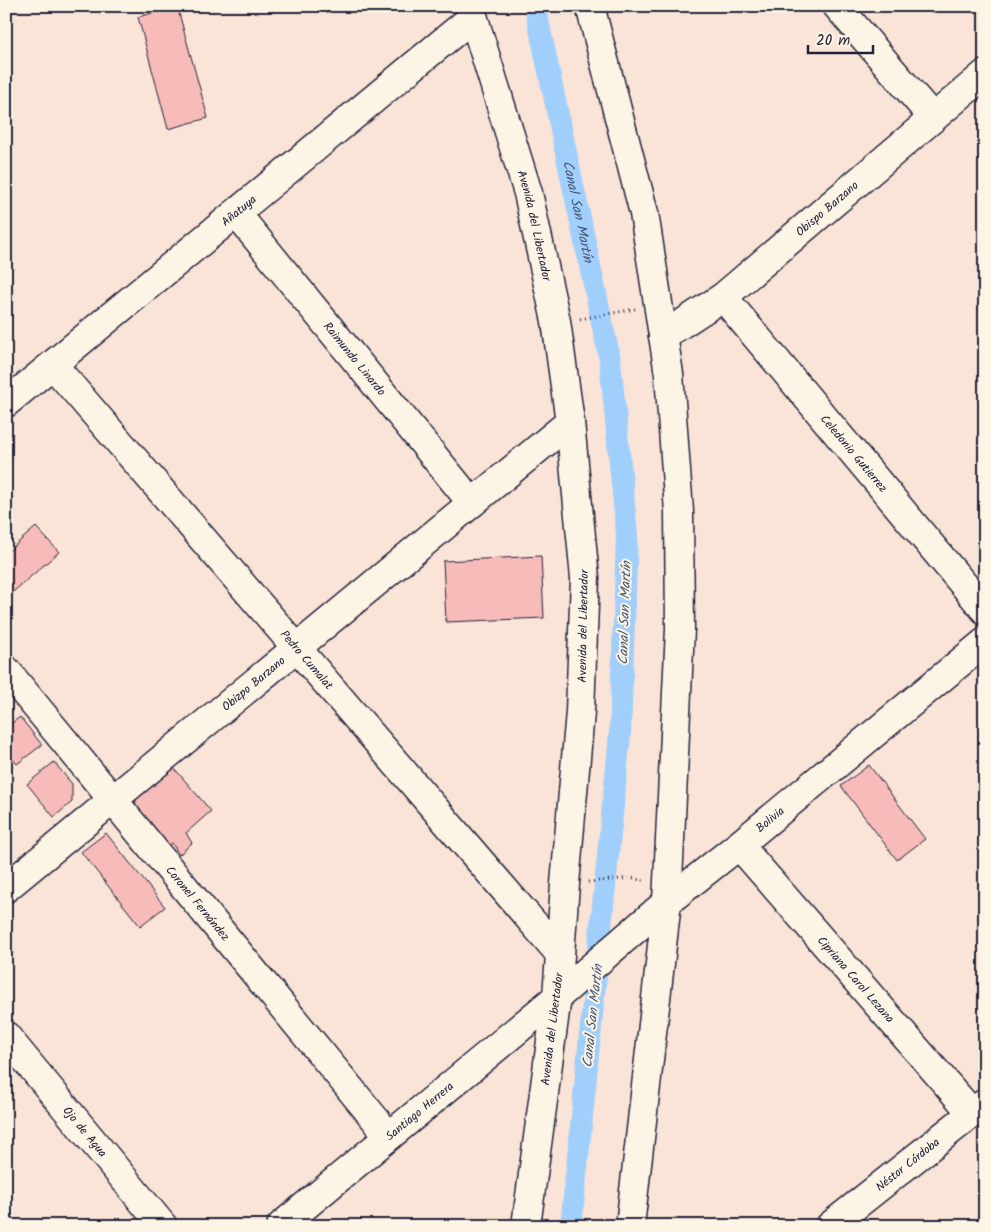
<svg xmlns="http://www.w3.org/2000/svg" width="991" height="1232" viewBox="0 0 991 1232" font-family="Kalam,sans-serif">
  <rect width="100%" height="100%" fill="#fae4d8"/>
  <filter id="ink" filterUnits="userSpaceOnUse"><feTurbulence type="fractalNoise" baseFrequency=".02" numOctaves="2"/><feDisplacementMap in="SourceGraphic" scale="10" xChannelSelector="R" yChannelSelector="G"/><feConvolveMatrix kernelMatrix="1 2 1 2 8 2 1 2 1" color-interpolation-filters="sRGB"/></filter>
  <g filter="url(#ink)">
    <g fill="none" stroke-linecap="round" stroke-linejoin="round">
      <path stroke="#a1cffc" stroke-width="22" id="s1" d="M 535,6 L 610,360 L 627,535 L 620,735 L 571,1226"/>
    </g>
    <path fill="#f7bbb9" stroke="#22223b" d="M 177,6 L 208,118 L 168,129 L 138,17 Z
      M 36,527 L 59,552 L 6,598 L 6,553 Z
      M 541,556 L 544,618 L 446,622 L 443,561 Z
      M 20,717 L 42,745 L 17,764 L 6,751 L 6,727 Z
      M 54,762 L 72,784 L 72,802 L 54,817 L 27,784 Z
      M 869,765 L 925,839 L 897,860 L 841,786 Z
      M 174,768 L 211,811 L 186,833 L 192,843 L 179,855 L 172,843 L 162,850 L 135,817 L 136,799 Z
      M 106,833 L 165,907 L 140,926 L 81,852 Z"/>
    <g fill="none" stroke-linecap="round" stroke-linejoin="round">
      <g stroke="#22223b" stroke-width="31">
        <g id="minor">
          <path id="s2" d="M 470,6 L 528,193 L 556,321 L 570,422 L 585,578 L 580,712 L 565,884 L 557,997 L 526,1226"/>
          <path d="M 590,6 L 644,213 L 669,374 L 679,512 L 680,629 L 667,902 L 630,1226"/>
          <path d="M 837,6 L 933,118"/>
          <path id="s3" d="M 236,213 L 472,503"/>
          <path id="s4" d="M 723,297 L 985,610"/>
          <path id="s5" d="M 663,336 L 723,297 L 985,74"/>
          <path id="s6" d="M 53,365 L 560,954"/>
          <path id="s7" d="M 6,403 L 473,17"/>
          <path id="s8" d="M 6,670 L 389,1136"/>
          <path id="s9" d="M 739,845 L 972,1113"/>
          <path id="s10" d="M 6,888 L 570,422"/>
          <path id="s11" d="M 6,1036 L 163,1226"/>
          <path id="s12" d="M 281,1226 L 557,997 L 667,902 L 739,845 L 985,642"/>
          <path id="s13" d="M 830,1226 L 985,1103"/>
        </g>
      </g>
      <path stroke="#22223b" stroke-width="3" stroke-dasharray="1 4" stroke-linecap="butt" d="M 580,319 L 635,309
        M 588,882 L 632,878 L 644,881"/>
      <use href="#minor" stroke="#fcf5e5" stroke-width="28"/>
    </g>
  </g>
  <g text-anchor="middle" stroke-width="4" stroke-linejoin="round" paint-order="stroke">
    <g font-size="12" fill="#22223b" stroke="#fcf5e5">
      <text dy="4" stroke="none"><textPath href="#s5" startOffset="208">Obispo Barzano</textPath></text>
      <text dy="4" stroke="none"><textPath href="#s7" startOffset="302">Añatuya</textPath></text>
      <text dy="4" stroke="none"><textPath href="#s2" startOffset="229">Avenida del Libertador</textPath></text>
      <text dy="4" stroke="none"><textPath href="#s3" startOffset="188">Raimundo Linardo</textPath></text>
      <text dy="4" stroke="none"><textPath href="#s4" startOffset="204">Celedonio Gutierrez</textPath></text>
      <text transform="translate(583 626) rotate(-89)" y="4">Avenida del Libertador</text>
      <text dy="4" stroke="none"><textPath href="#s6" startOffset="389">Pedro Cumalat</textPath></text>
      <text dy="4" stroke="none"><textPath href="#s10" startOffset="321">Obizpo Barzano</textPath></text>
      <text dy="4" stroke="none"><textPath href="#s12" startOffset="636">Bolivia</textPath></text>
      <text dy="4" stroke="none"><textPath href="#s8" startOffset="302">Coronel Fernández</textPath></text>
      <text dy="4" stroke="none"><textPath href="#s9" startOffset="178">Cipriana Carol Lezana</textPath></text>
      <text transform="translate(552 1029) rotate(-83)" y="4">Avenida del Libertador</text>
      <text dy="4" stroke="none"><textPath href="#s12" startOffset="180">Santiago Herrera</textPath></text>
      <text dy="4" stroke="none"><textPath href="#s11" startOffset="124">Ojo de Agua</textPath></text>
      <text dy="4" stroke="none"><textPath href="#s13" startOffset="99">Néstor Córdoba</textPath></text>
    </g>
    <g font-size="14" font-style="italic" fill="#485675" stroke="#fcf5e5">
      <text dy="5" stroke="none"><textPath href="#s1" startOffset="210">Canal San Martín</textPath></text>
      <text transform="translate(624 613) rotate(-88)" y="5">Canal San Martín</text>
      <text transform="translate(592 1016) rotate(-84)" y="5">Canal San Martín</text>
    </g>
  </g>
  <rect width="991" height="1232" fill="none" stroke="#fcf5e5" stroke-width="25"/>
  <rect x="12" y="12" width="966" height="1207" fill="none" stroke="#22223b" stroke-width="2" filter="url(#ink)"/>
  <path d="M808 45v8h65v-8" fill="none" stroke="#22223b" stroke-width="2.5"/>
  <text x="816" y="45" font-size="15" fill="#22223b" stroke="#fcf5e5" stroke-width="4" paint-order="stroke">20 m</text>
</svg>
